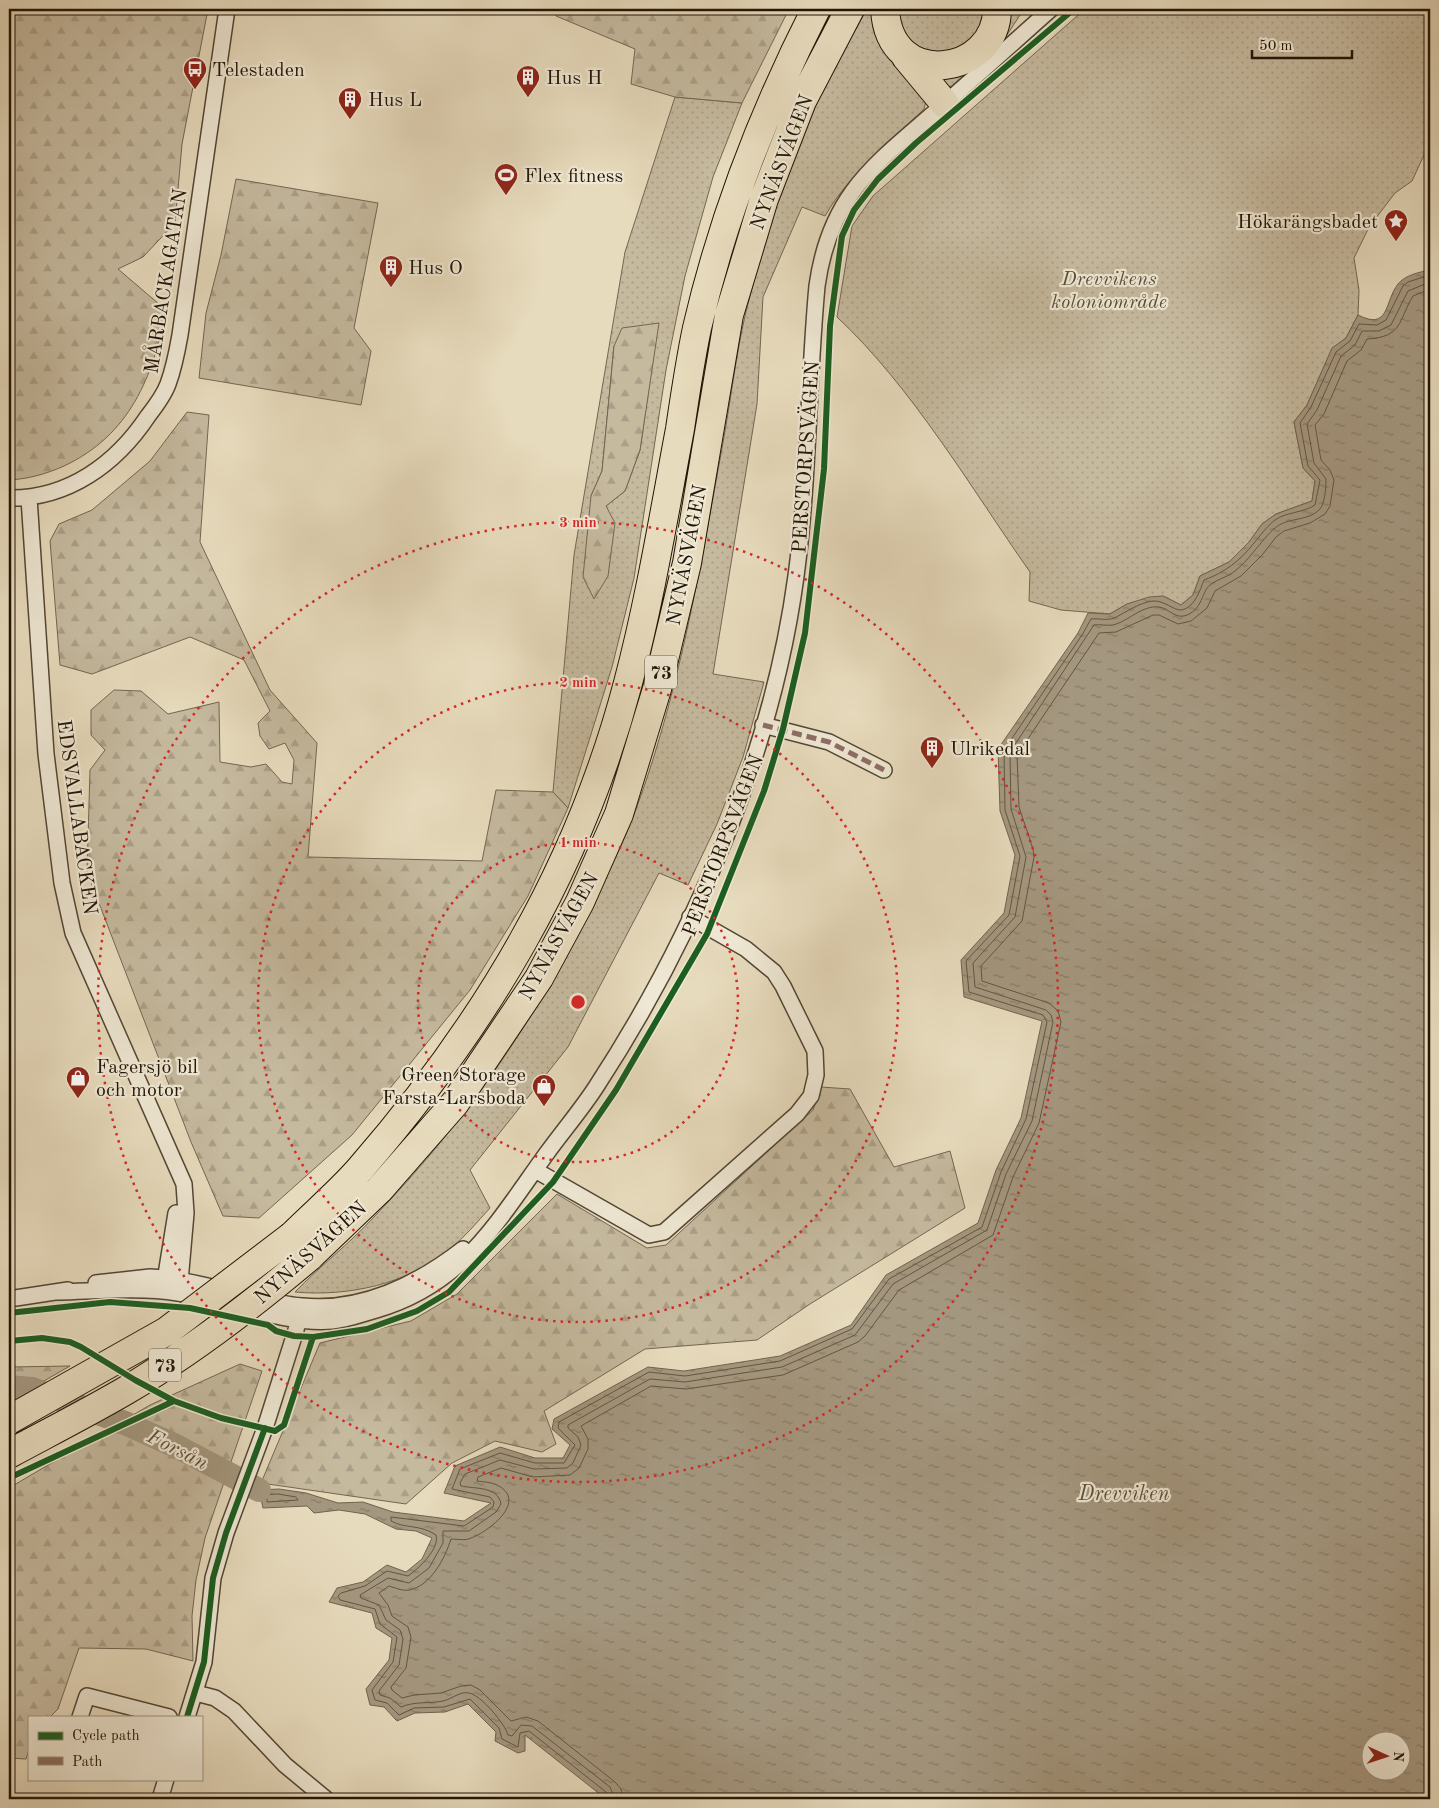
<svg xmlns="http://www.w3.org/2000/svg" width="1439" height="1808" viewBox="0 0 1439 1808" font-family="'Old Standard TT',serif">
  <defs>
    <pattern id="green-dots" width="8" height="8" patternUnits="userSpaceOnUse" patternTransform="scale(1.25)"><rect width="8" height="8" fill="#c5b99e"/><path d="M2 2h.1M6 6h.1" fill="none" stroke="#a99e87" stroke-width="1.8" stroke-linecap="round"/></pattern>
    <pattern id="forest-firs" width="22" height="20" patternUnits="userSpaceOnUse" patternTransform="scale(1.25)"><rect width="22" height="20" fill="#c5b99e"/><path d="M5 1l3.5 6h-7zM16 11l3.5 6h-7z" fill="#a99e87"/></pattern>
    <pattern id="water-ripples" width="26" height="14" patternUnits="userSpaceOnUse" patternTransform="scale(1.25)"><rect width="26" height="14" fill="#a4977f"/><path d="M2 4q2-2 4 0t4 0M15 11q2-2 4 0t4 0" fill="none" stroke="#857a66"/></pattern>
  </defs>
  <rect width="100%" height="100%" fill="#e7dbbd"/>
  <filter id="stains"><feTurbulence type="fractalNoise" baseFrequency=".004" numOctaves="4"/><feColorMatrix values="0 0 0 0 .2 0 0 0 0 .09 0 0 0 0 .02 0 0 0 .5 -.17"/></filter>
  <radialGradient id="worn" r=".72"><stop offset=".6" stop-color="#630" stop-opacity="0"/><stop offset="1" stop-color="#630" stop-opacity=".3"/></radialGradient>
  <path fill="url(#green-dots)" stroke="#736652" fill-rule="evenodd" d="M 867,9 L 876,9 L 926,101 L 924,109 C 889,143 850,173 825,216 L 802,207 L 763,297 L 757,404 L 713,674 L 764,682 L 743,757 L 717,824 L 688,885 L 659,873 L 568,1047 L 470,1170 L 490,1208 C 477,1222 465,1237 450,1249 C 409,1284 347,1297 295,1292 C 320,1266 349,1244 373,1218 C 465,1123 537,1018 595,900 C 611,868 627,835 639,801 C 681,684 702,559 724,437 C 731,397 736,356 745,316 C 758,263 774,209 793,157 C 812,106 840,57 867,9 Z
    M 891,9 L 989,9 L 968,50 L 916,57 Z
    M 1002,9 L 1024,9 L 1005,38 L 952,86 L 943,88 L 938,73 Z
    M 1085,9 L 1430,9 L 1430,142 L 1412,181 L 1395,193 L 1369,227 L 1354,258 L 1359,290 L 1358,315 L 1346,338 L 1332,349 L 1307,405 L 1294,422 L 1303,468 L 1315,481 L 1312,501 L 1276,514 L 1262,524 L 1249,542 L 1229,562 L 1200,576 L 1193,595 L 1181,605 L 1163,596 L 1127,604 L 1110,614 L 1061,610 L 1029,601 L 1030,572 C 971,488 912,387 837,317 L 852,226 L 873,196 Z
    M 675,97 L 742,103 L 713,177 L 685,276 L 666,370 L 634,578 L 612,667 L 568,808 L 553,792 L 574,555 L 625,252 ZM 658,323 L 640,450 L 625,491 L 606,506 L 591,496 L 602,471 L 614,346 Z"/>
  <path fill="url(#forest-firs)" stroke="#736652" d="M 9,9 L 208,9 L 182,144 L 175,223 L 143,257 L 118,269 L 166,310 C 153,377 130,435 64,466 C 46,474 28,479 9,480 Z
    M 557,9 L 789,9 L 742,103 L 675,97 L 631,84 L 635,49 L 556,16 Z
    M 236,179 L 378,203 L 354,328 L 371,351 L 361,405 L 199,378 L 206,313 L 221,255 Z
    M 659,323 L 640,450 L 625,491 L 606,506 L 615,523 L 608,576 L 594,599 L 583,577 L 591,496 L 602,471 L 614,346 L 622,328 Z
    M 187,412 L 209,415 L 200,542 L 270,690 L 317,743 L 308,857 L 482,861 L 496,790 L 553,792 L 568,808 L 528,896 L 470,990 L 352,1135 L 259,1218 L 223,1216 L 191,1142 L 87,872 L 90,770 L 105,750 L 91,735 L 91,710 L 114,690 L 141,691 L 168,714 L 219,702 L 220,762 L 251,767 L 266,764 L 282,782 L 292,784 L 294,760 L 285,743 L 269,749 L 260,736 L 258,723 L 270,711 L 244,660 L 190,637 L 92,674 L 60,665 L 50,541 L 59,524 L 92,510 L 150,461 Z
    M 821,1087 L 850,1089 L 894,1167 L 950,1151 L 965,1208 L 810,1304 L 757,1340 L 645,1349 L 544,1411 L 556,1444 L 542,1452 L 495,1441 L 452,1463 L 406,1504 L 261,1483 L 320,1343 L 411,1321 L 457,1294 L 557,1194 L 647,1248 L 666,1245 L 813,1110 Z
    M 240,1364 L 262,1371 L 205,1538 L 196,1580 L 192,1616 L 193,1661 L 146,1649 L 79,1648 L 58,1709 L 50,1717 L 29,1717 L 29,1750 L 26,1759 L 9,1758 L 9,1488 L 150,1405 Z
    M 70,1366 L 9,1401 L 9,1367 Z"/>
  <path fill="url(#water-ripples)" stroke="#70634f" fill-rule="evenodd" d="M 1430,270 L 1430,1799 L 606,1799 L 525,1735 L 525,1751 L 518,1753 L 495,1741 L 496,1732 L 468,1704 L 445,1712 L 415,1713 L 397,1721 L 384,1707 L 370,1705 L 366,1689 L 389,1660 L 392,1638 L 376,1628 L 372,1613 L 329,1602 L 337,1588 L 363,1582 L 387,1565 L 406,1572 L 422,1559 L 432,1538 L 416,1531 L 396,1529 L 365,1514 L 339,1510 L 314,1513 L 307,1506 L 263,1508 L 259,1490 L 279,1489 L 306,1493 L 338,1503 L 363,1502 L 393,1512 L 464,1521 L 491,1503 L 444,1493 L 455,1466 L 500,1447 L 535,1458 L 563,1458 L 570,1445 L 552,1429 L 554,1419 L 648,1367 L 684,1371 L 780,1356 L 851,1325 L 886,1275 L 978,1223 L 996,1170 L 1021,1118 L 1042,1021 L 964,997 L 961,960 L 1004,913 L 1015,855 L 1000,811 L 998,749 L 1078,633 L 1088,613 L 1110,614 L 1127,604 L 1149,597 L 1163,596 L 1181,605 L 1193,595 L 1200,576 L 1229,562 L 1249,542 L 1262,524 L 1276,514 L 1312,501 L 1315,481 L 1303,468 L 1294,422 L 1307,405 L 1332,348 L 1346,338 L 1358,315 C 1390,331 1384,302 1398,284 C 1405,275 1420,272 1430,270 ZM 1372,1740 L 1402,1740 L 1402,1770 L 1372,1770 Z"/>
  <g fill="none" stroke-linecap="round" stroke-linejoin="round">
    <path stroke="#625642" stroke-width="1" d="M 278,1494 L 296,1497 L 298,1500 L 267,1502 L 267,1495 Z
      M 609,1799 L 606,1792 L 529,1731 L 520,1733 L 518,1747 L 502,1739 L 499,1728 L 470,1699 L 444,1707 L 414,1708 L 399,1715 L 387,1703 L 375,1700 L 372,1690 L 393,1662 L 397,1637 L 380,1624 L 375,1609 L 340,1600 L 338,1596 L 341,1593 L 365,1586 L 387,1571 L 408,1576 C 418,1569 440,1549 436,1535 C 420,1524 405,1529 391,1521 L 391,1517 L 464,1526 L 493,1507 L 494,1502 L 490,1497 L 452,1489 L 460,1469 L 500,1453 L 535,1463 L 564,1463 L 575,1445 L 558,1428 L 559,1422 L 649,1372 L 685,1376 L 780,1361 L 852,1329 L 889,1279 L 982,1227 L 1001,1172 L 1026,1119 L 1047,1022 L 1043,1015 L 969,992 L 966,961 L 1009,915 L 1020,856 L 1005,810 L 1004,750 L 1082,635 L 1091,619 C 1098,618 1107,621 1114,618 C 1127,612 1138,603 1153,601 C 1164,600 1174,611 1182,610 C 1195,607 1200,590 1204,580 C 1224,573 1241,560 1254,543 C 1261,535 1266,527 1275,520 C 1286,512 1303,513 1315,505 L 1320,480 L 1308,466 L 1300,423 L 1311,407 L 1336,352 L 1350,341 L 1359,324 L 1377,325 L 1386,320 L 1403,286 L 1408,282 L 1430,275
      M 615,1799 L 610,1787 L 532,1726 L 521,1725 L 512,1736 L 508,1735 C 505,1724 481,1695 469,1693 C 460,1691 452,1699 443,1701 C 428,1704 415,1701 401,1707 L 390,1698 L 380,1695 L 379,1691 L 399,1665 L 403,1639 L 400,1630 L 386,1620 L 379,1605 L 361,1598 L 360,1595 L 388,1578 L 409,1583 L 429,1568 L 443,1543 L 443,1531 L 469,1531 L 496,1512 L 501,1504 C 498,1486 475,1489 461,1486 L 460,1483 L 465,1474 L 500,1460 L 534,1469 L 567,1468 L 573,1463 L 581,1445 L 578,1437 L 568,1428 L 568,1425 L 650,1379 L 685,1382 L 782,1367 L 855,1335 L 893,1284 L 987,1230 L 1006,1174 L 1032,1121 L 1053,1022 L 1051,1015 L 1046,1010 L 975,987 L 973,963 L 1015,917 L 1026,857 L 1011,809 L 1010,752 L 1094,625 C 1100,624 1107,626 1113,625 C 1129,621 1142,605 1159,607 C 1168,608 1174,618 1184,616 C 1203,611 1202,590 1210,585 C 1217,579 1229,577 1236,570 C 1251,559 1267,531 1281,524 C 1293,518 1310,520 1320,509 C 1325,503 1326,487 1326,479 L 1314,463 L 1307,424 L 1317,410 L 1341,356 L 1355,345 L 1362,331 L 1379,331 L 1391,325 L 1408,291 L 1430,282
      M 623,1799 L 621,1789 L 615,1782 L 538,1721 L 526,1717 L 511,1721 L 480,1690 L 471,1685 L 461,1686 L 441,1693 L 414,1695 L 402,1698 L 392,1690 L 391,1687 L 406,1668 L 411,1637 L 408,1627 L 392,1616 L 388,1605 L 379,1593 L 389,1586 C 396,1588 402,1591 409,1590 C 431,1586 445,1558 451,1539 C 458,1539 465,1541 471,1538 C 488,1532 529,1501 497,1485 C 491,1482 484,1482 477,1481 L 478,1477 L 501,1468 L 533,1477 L 570,1475 L 579,1468 L 588,1449 L 588,1439 L 581,1426 L 651,1386 L 686,1389 L 783,1375 L 858,1342 L 865,1336 L 899,1290 L 993,1235 L 1013,1177 L 1039,1123 L 1061,1022 L 1058,1011 L 1049,1003 L 982,981 L 981,966 L 1022,921 L 1034,857 L 1033,849 L 1019,807 L 1017,755 L 1099,633 L 1116,632 L 1153,615 L 1159,615 L 1178,624 L 1191,621 L 1207,608 L 1215,591 L 1241,576 L 1263,554 L 1276,537 L 1284,531 L 1310,523 L 1325,514 L 1330,506 L 1334,480 L 1330,470 L 1321,460 L 1315,425 L 1324,414 L 1347,361 L 1361,350 L 1367,339 C 1403,337 1398,321 1413,296 L 1430,289"/>
    <path stroke="#a4977f" stroke-width="24" d="M 9,1387 L 32,1389 L 125,1423 L 176,1446 L 259,1490"/>
    <g stroke="#524634" stroke-width="18">
      <path id="street" d="M 9,498 C 68,499 116,464 148,416 C 155,407 164,395 168,384 C 174,368 177,352 180,335 L 227,9
        M 29,498 L 46,754 L 62,883 L 73,933 L 184,1184 L 186,1213 L 179,1293
        M 763,725 L 829,742 L 884,770
        M 535,1170 L 649,1235 L 664,1232 L 797,1114 L 811,1096 L 816,1075 L 815,1051 L 783,986 L 774,972 L 746,949 L 690,917
        M 96,1283 L 150,1277 L 164,1278 C 211,1283 256,1302 302,1306 C 361,1312 418,1284 463,1249
        M 164,1287 L 176,1213
        M 59,1292 C 98,1291 139,1287 178,1293 C 226,1300 284,1325 332,1321 C 346,1320 362,1314 376,1310 C 463,1285 497,1222 547,1153 C 563,1131 581,1110 596,1087 C 694,937 772,755 796,576 C 809,480 808,382 817,286 C 830,192 877,163 943,105 C 980,73 1015,41 1051,9
        M 9,1299 L 68,1290
        M 196,1693 L 215,1698 L 234,1711 L 285,1765 L 326,1799
        M 80,1717 L 87,1696 L 169,1717
        M 187,1717 L 204,1662 L 213,1578 L 226,1533 L 265,1428 L 296,1330 L 300,1310
        M 160,1799 L 166,1779"/>
    </g>
    <g stroke="#211406" stroke-width="30">
      <path id="highway" d="M 885,9 C 889,92 997,76 997,9
        M 906,57 L 945,104
        M 292,1236 C 314,1214 339,1193 360,1169 C 485,1025 579,869 628,683 C 650,600 664,514 680,429 C 685,395 690,361 697,328 C 723,216 764,111 816,9
        M 309,1257 L 379,1190 L 455,1103 L 539,978 L 580,902 L 619,814 L 657,689 L 687,563 L 729,315 L 764,199 L 802,101 L 850,9"/>
    </g>
    <use href="#street" stroke="#efe8d4" stroke-width="15"/>
    <use href="#highway" stroke="#e7dbbd" stroke-width="28"/>
    <g stroke="#211406" stroke-width="30" stroke-linecap="butt">
      <path id="highway-bridge" d="M 9,1420 L 167,1331 L 292,1236
        M 9,1454 C 48,1433 87,1413 125,1391 C 191,1352 251,1306 309,1257"/>
    </g>
    <use href="#highway-bridge" stroke="#e7dbbd" stroke-width="28"/>
    <path stroke="#8d6e63" stroke-width="5" stroke-dasharray="10 5" stroke-linecap="butt" d="M 763,725 L 829,742 L 884,770"/>
    <g stroke="#efe8d4" stroke-width="9">
      <path id="cycleway" d="M 9,1313 L 110,1302 L 190,1308 L 268,1325 L 276,1331 L 294,1336 L 313,1337 L 367,1329 L 417,1311 L 449,1292 L 553,1182 L 616,1090 L 707,934 L 764,791 L 783,729 L 805,633 L 811,581 L 824,469 L 830,326 L 842,236 L 854,210 L 878,179 L 916,143 L 1074,9
        M 9,1341 L 42,1338 L 70,1342 L 81,1347 L 135,1380 L 174,1401 L 221,1418 L 275,1431 L 284,1425 L 313,1337
        M 9,1478 L 174,1401
        M 187,1717 L 204,1662 L 213,1578 L 226,1533 L 265,1428"/>
    </g>
    <use href="#cycleway" stroke="#1b5e20" stroke-width="6"/>
  </g>
  <g fill="none" stroke="#d62828" stroke-width="2.5" stroke-dasharray="2.5 5">
    <circle cx="578" cy="1002" r="160"/>
    <circle cx="578" cy="1002" r="320"/>
    <circle cx="578" cy="1002" r="480"/>
  </g>
  <defs>
    <g id="bus-pin" transform="scale(1.25)"><path d="M0 17L-7.5 6A9.5 9.5 0 1 1 7.5 6Z" fill="#8f2418" stroke="#efe8d4"/><path d="M-5-6H5V4H4V6H2V4H-2V6H-4V4H-5ZM-3.5-4V0h7V-4ZM-3.5 1.2v1.5H-2V1.2ZM2 1.2v1.5H3.5V1.2Z" fill="#fff"/></g>
    <g id="building-pin" transform="scale(1.25)"><path d="M0 17L-7.5 6A9.5 9.5 0 1 1 7.5 6Z" fill="#8f2418" stroke="#efe8d4"/><path d="M-4-6H4V6H1V3H-1V6H-4ZM-2.5-4.3h1.7v1.8h-1.7ZM.8-4.3h1.7v1.8H.8ZM-2.5-1h1.7V.8h-1.7ZM.8-1h1.7V.8H.8Z" fill="#fff"/></g>
    <g id="stadium-pin" transform="scale(1.25)"><path d="M0 17L-7.5 6A9.5 9.5 0 1 1 7.5 6Z" fill="#8f2418" stroke="#efe8d4"/><path d="M0-5a6.5 5 0 1 0 0 10a6.5 5 0 1 0 0-10ZM-3.5-1.8h7v3.6h-7Z" fill="#fff"/></g>
    <g id="sight-pin" transform="scale(1.25)"><path d="M0 17L-7.5 6A9.5 9.5 0 1 1 7.5 6Z" fill="#8f2418" stroke="#efe8d4"/><path d="M0-6L1.8-2.2L6-1.7L2.9 1.2L3.7 5.4L0 3.3L-3.7 5.4L-2.9 1.2L-6-1.7L-1.8-2.2Z" fill="#fff"/></g>
    <g id="shop-pin" transform="scale(1.25)"><path d="M0 17L-7.5 6A9.5 9.5 0 1 1 7.5 6Z" fill="#8f2418" stroke="#efe8d4"/><path d="M-5-2.5h2.3a2.7 3.5 0 0 1 5.4 0H5L5.5 6h-11ZM-1.5-2.5h3a1.5 2.3 0 0 0-3 0Z" fill="#fff"/></g>
  </defs>
  <g fill-rule="evenodd">
    <use href="#bus-pin" x="195" y="69"/>
    <use href="#building-pin" x="528" y="77"/>
    <use href="#building-pin" x="350" y="99"/>
    <use href="#stadium-pin" x="506" y="175"/>
    <use href="#sight-pin" x="1396" y="221"/>
    <use href="#building-pin" x="391" y="267"/>
    <use href="#building-pin" x="932" y="748"/>
    <use href="#shop-pin" x="78" y="1078"/>
    <use href="#shop-pin" x="544" y="1086"/>
  </g>
  <g text-anchor="middle" stroke-width="4.5" stroke-linejoin="round" paint-order="stroke">
    <g fill="#efe8d4" stroke="#5f5444" stroke-width="1">
      <rect x="645" y="655.5" width="32" height="33" rx="4"/>
      <rect x="149" y="1348.5" width="32" height="33" rx="4"/>
    </g>
    <g font-size="19" font-weight="bold" fill="#211406">
      <text x="661" y="679">73</text>
      <text x="165" y="1372">73</text>
    </g>
    <g font-size="20" fill="#211406" stroke="#efe8d4" text-anchor="start">
      <text x="212" y="76">Telestaden</text>
      <text x="546" y="84">Hus H</text>
      <text x="368" y="106">Hus L</text>
      <text x="524" y="182">Flex fitness</text>
      <text x="1378" y="228" text-anchor="end">Hökarängsbadet</text>
      <text x="408" y="274">Hus O</text>
      <text x="950" y="755">Ulrikedal</text>
      <text x="96" y="1073">Fagersjö bil<tspan x="96" dy="23">och motor</tspan></text>
      <text x="526" y="1081" text-anchor="end">Green Storage<tspan x="526" dy="23">Farsta-Larsboda</tspan></text>
    </g>
    <g font-size="20" fill="#211406" stroke="#efe8d4">
      <text transform="translate(781 162) rotate(-69)" y="7">NYNÄSVÄGEN</text>
      <text transform="translate(165 281) rotate(-81)" y="7">MÅRBACKAGATAN</text>
      <text transform="translate(805 457) rotate(-86)" y="7">PERSTORPSVÄGEN</text>
      <text transform="translate(686 555) rotate(-79)" y="7">NYNÄSVÄGEN</text>
      <text transform="translate(78 817) rotate(82)" y="7">EDSVALLABACKEN</text>
      <text transform="translate(722 845) rotate(-69)" y="7">PERSTORPSVÄGEN</text>
      <text transform="translate(558 936) rotate(-61)" y="7">NYNÄSVÄGEN</text>
      <text transform="translate(310 1252) rotate(-42)" y="7">NYNÄSVÄGEN</text>
    </g>
    <g font-size="20" font-style="italic" fill="#5a4e3b" stroke="#efe8d4">
      <text x="1109" y="285">Drevvikens<tspan x="1109" dy="23">koloniområde</tspan></text>
    </g>
    <g font-size="21" font-style="italic" fill="#5c4f3c" stroke="#efe8d4">
      <text transform="translate(178 1449) rotate(27)" y="7">Forsån</text>
      <text x="1124" y="1500">Drevviken</text>
    </g>
  </g>
  <circle cx="578" cy="1002" r="8" fill="#d62828" stroke="#efe8d4" stroke-width="2.5"/>
  <g font-size="15" text-anchor="middle" font-weight="bold" fill="#d62828" stroke="#efe8d4" stroke-width="4.5" stroke-linejoin="round" paint-order="stroke">
    <text x="578" y="527">3 min</text>
    <text x="578" y="687">2 min</text>
    <text x="578" y="847">1 min</text>
  </g>
  <rect width="1439" height="1808" fill="none" stroke="#e7dbbd" stroke-width="30"/>
  <rect x="10" y="10" width="1419" height="1788" fill="none" stroke="#211406" stroke-width="2.5"/>
  <rect x="15" y="15" width="1409" height="1778" fill="none" stroke="#211406"/>
  <rect x="28" y="1716" width="175" height="65" fill="#efe8d4" stroke="#9d9382"/>
  <rect x="38" y="1732" width="25" height="8" fill="#1b5e20" stroke="#9d9382"/>
  <text x="72" y="1740" font-size="15" fill="#211406">Cycle path</text>
  <rect x="38" y="1757" width="25" height="8" fill="#8d6e63" stroke="#9d9382"/>
  <text x="72" y="1766" font-size="15" fill="#211406">Path</text>
  <g transform="translate(1386 1756) rotate(93)"><circle r="24" fill="#efe8d4" stroke="#9d9382"/>
  <path d="M0-4L9 19L0 12L-9 19Z" fill="#8f2418"/>
  <text y="-8" font-size="14" font-weight="bold" text-anchor="middle" fill="#211406">N</text>
  </g>
  <path d="M1252 50v8h100v-8" fill="none" stroke="#211406" stroke-width="2.5"/>
  <text x="1259" y="50" font-size="15" fill="#211406" stroke="#efe8d4" stroke-width="4" paint-order="stroke">50 m</text>
  <rect width="100%" height="100%" filter="url(#stains)"/>
  <rect width="100%" height="100%" fill="url(#worn)"/>
</svg>
